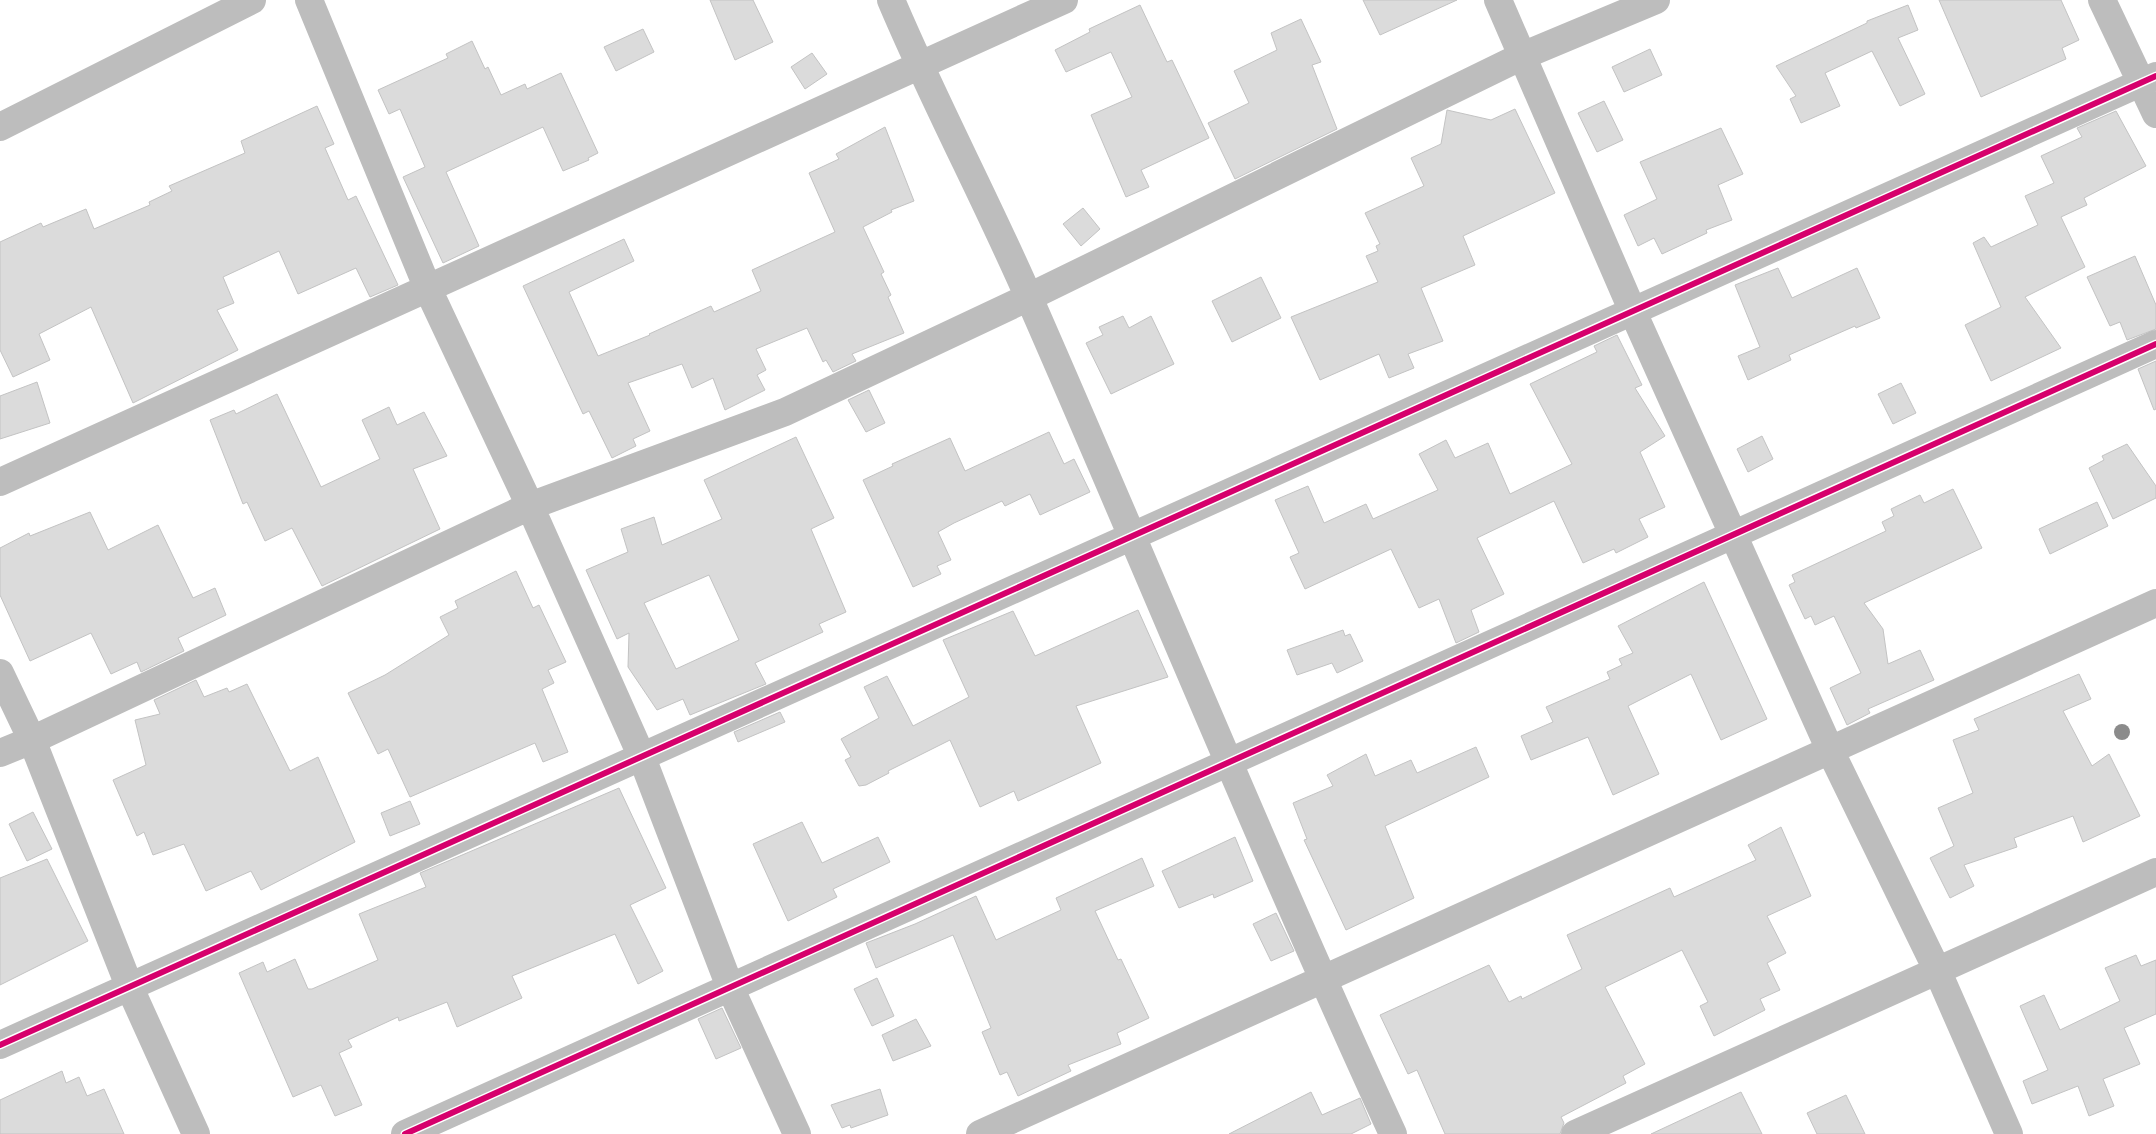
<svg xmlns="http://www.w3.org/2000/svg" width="2156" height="1134" viewBox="0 0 2156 1134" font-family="Barlow,sans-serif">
  <rect width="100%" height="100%" fill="#fff"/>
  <path fill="#dbdbdb" stroke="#c3c3c3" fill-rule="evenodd" d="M 710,0 L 753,0 L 773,42 L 735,60 Z
    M 1363,0 L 1457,0 L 1380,35 Z
    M 1939,0 L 2061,0 L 2079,40 L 2062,48 L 2066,59 L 1981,97 Z
    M 1140,5 L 1167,62 L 1172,60 L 1209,138 L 1141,170 L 1149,187 L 1126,197 L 1091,115 L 1132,97 L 1111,52 L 1066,72 L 1055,50 L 1090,32 L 1089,29 Z
    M 1908,5 L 1918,30 L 1898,38 L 1925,94 L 1900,106 L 1872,51 L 1825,73 L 1840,106 L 1801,123 L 1790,99 L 1796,96 L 1776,66 L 1867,23 L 1867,21 Z
    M 1301,19 L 1321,62 L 1312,65 L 1337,129 L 1235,179 L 1208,123 L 1249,103 L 1234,71 L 1277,50 L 1271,33 Z
    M 643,29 L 654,52 L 616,71 L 604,47 Z
    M 472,41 L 485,69 L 488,67 L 501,95 L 525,84 L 527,89 L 561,73 L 598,153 L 588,158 L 589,160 L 563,171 L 543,127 L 446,172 L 479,246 L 443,263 L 403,177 L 425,167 L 400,109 L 389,114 L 378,90 L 448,58 L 446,54 Z
    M 1650,49 L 1662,75 L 1624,92 L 1612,67 Z
    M 812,53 L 827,74 L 805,89 L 791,67 Z
    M 1604,101 L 1623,140 L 1597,152 L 1578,113 Z
    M 317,106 L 334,144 L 325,148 L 348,200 L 356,196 L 398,285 L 370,297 L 356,268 L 298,294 L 279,251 L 223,277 L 234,303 L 217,310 L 238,350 L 133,403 L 91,307 L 39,334 L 50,360 L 13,377 L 0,350 L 0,242 L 41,223 L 43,227 L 86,209 L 94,229 L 150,205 L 149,202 L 172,191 L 169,186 L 245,153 L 241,141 Z
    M 1515,109 L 1555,193 L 1463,236 L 1475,265 L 1421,288 L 1443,341 L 1408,354 L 1414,368 L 1389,378 L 1379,354 L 1320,380 L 1291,317 L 1378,282 L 1366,256 L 1378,251 L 1376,246 L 1380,244 L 1365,213 L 1424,186 L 1411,158 L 1441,144 L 1447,110 L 1491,120 Z
    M 2116,111 L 2146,166 L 2084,198 L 2087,205 L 2061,217 L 2085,267 L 2025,297 L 2061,348 L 1991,381 L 1965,325 L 2001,307 L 1973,243 L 1984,237 L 1991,247 L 2038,225 L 2025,196 L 2054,183 L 2041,156 L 2082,137 L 2077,128 Z
    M 885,127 L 914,201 L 891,210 L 892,212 L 863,227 L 884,272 L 881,274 L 891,295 L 888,297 L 904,333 L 852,354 L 856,361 L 833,372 L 826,360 L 823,362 L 807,328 L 756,349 L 766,370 L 757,375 L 765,390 L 725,410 L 713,378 L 692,388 L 682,364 L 628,383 L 650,431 L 633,439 L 636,446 L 612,458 L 589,411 L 583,414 L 523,286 L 624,239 L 634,261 L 569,292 L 598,356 L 650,335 L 649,334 L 711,306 L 714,312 L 761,291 L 752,270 L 835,232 L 809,173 L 839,159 L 836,154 Z
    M 1721,128 L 1743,174 L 1718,185 L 1732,220 L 1706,230 L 1707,233 L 1662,254 L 1654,238 L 1638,246 L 1624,215 L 1657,199 L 1640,162 Z
    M 1083,208 L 1100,229 L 1081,246 L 1063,224 Z
    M 2135,256 L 2156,305 L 2156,329 L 2127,340 L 2120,322 L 2110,326 L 2087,277 Z
    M 1778,268 L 1792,298 L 1857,268 L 1880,318 L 1856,328 L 1855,326 L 1789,355 L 1791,360 L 1748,380 L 1738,356 L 1760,347 L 1735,285 Z
    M 1261,277 L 1281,318 L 1232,342 L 1212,301 Z
    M 1123,316 L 1129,328 L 1151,316 L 1174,364 L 1111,394 L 1086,343 L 1103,335 L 1099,327 Z
    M 1617,335 L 1642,385 L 1635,388 L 1665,436 L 1640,452 L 1665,507 L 1639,519 L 1648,537 L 1616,553 L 1614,549 L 1583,563 L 1554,501 L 1477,538 L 1504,594 L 1471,610 L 1479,632 L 1456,643 L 1439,599 L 1419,608 L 1391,549 L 1305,589 L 1290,557 L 1299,553 L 1275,500 L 1308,486 L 1324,523 L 1366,504 L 1373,519 L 1438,490 L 1419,454 L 1446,440 L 1455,458 L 1488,443 L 1510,494 L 1572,464 L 1530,384 L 1597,352 L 1594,346 Z
    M 2156,361 L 2156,409 L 2154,410 L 2138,369 Z
    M 37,382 L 50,423 L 0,439 L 0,396 Z
    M 1901,383 L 1916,413 L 1893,424 L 1878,394 Z
    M 869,390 L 885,423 L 866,432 L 848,400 Z
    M 277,394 L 321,487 L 380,459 L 362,420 L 389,407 L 397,425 L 424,412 L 447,456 L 413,469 L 440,529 L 322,586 L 292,528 L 265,541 L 247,502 L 243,504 L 210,420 L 234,410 L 236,414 Z
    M 1049,432 L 1064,464 L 1074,459 L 1090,492 L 1040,515 L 1030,494 L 1005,506 L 1002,501 L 954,523 L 938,532 L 951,560 L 937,566 L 941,574 L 913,587 L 863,480 L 893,466 L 892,464 L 950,438 L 965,471 Z
    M 1762,436 L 1773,459 L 1748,472 L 1737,449 Z
    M 796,437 L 834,518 L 811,529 L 846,612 L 819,624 L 823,632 L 755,663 L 766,684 L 690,715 L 683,699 L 657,710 L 628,667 L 629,633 L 617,639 L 586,570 L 628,552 L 621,529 L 654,517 L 662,545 L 722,519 L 704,480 ZM 709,575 L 739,640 L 676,669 L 644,603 Z
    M 2127,444 L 2156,486 L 2156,498 L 2113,519 L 2089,468 L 2104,460 L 2102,456 Z
    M 1953,489 L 1982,548 L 1864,603 L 1883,629 L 1888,664 L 1920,650 L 1934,680 L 1868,709 L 1870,713 L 1847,725 L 1830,688 L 1861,673 L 1834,616 L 1815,625 L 1811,616 L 1805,619 L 1789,585 L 1795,582 L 1792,575 L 1886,531 L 1882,522 L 1894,516 L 1891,509 L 1920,495 L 1924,503 Z
    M 2097,502 L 2108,526 L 2050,554 L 2039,529 Z
    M 90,512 L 108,550 L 158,525 L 193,598 L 215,588 L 226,615 L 178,638 L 184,651 L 141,672 L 137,662 L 111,674 L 91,633 L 30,661 L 0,595 L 0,548 L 29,533 L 30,536 Z
    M 516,571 L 533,608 L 539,605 L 566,662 L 548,670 L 554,683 L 542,689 L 568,752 L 543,762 L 535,743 L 410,797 L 388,749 L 378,754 L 348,693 L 385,675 L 449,635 L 440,617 L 458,608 L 455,601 Z
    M 1704,582 L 1767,719 L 1721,740 L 1691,674 L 1628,706 L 1659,774 L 1613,795 L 1588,737 L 1531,760 L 1521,736 L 1553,722 L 1546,707 L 1610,679 L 1607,672 L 1622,665 L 1619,659 L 1633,653 L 1618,626 Z
    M 1138,610 L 1168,677 L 1076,706 L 1101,763 L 1018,801 L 1014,791 L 980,807 L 950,740 L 888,771 L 889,773 L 866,785 L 859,786 L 845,760 L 851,757 L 841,739 L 879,718 L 864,687 L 887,676 L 913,726 L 969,697 L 943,640 L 1013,611 L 1035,656 Z
    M 1343,630 L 1345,636 L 1350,634 L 1363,661 L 1337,673 L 1332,663 L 1297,675 L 1287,650 Z
    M 2079,674 L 2091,699 L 2063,711 L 2092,766 L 2109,754 L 2140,816 L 2083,842 L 2073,816 L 2014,838 L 2017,847 L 1964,865 L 1974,886 L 1950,898 L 1930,858 L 1954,846 L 1938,808 L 1973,793 L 1953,740 L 1979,730 L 1974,719 Z
    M 196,680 L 204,697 L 227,688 L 229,692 L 247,684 L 290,771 L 318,757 L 355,842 L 261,890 L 251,871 L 206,891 L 184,844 L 153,855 L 144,832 L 137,836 L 113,780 L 146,765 L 135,720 L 160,714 L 154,700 Z
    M 780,712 L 785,722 L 738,742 L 734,732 Z
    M 1476,747 L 1489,777 L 1385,826 L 1414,898 L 1346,930 L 1304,840 L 1307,839 L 1293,803 L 1333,786 L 1327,775 L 1366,754 L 1375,776 L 1411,760 L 1417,773 Z
    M 619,788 L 666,888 L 630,905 L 663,971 L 638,984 L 615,934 L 512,976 L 522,998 L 457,1027 L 447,1002 L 399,1021 L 398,1017 L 348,1040 L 352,1047 L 339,1053 L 362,1105 L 335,1116 L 321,1085 L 293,1097 L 239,973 L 263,962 L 267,972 L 295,959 L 308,989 L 312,989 L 378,960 L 359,914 L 426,887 L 420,873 Z
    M 410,801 L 420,824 L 390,836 L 381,813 Z
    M 33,812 L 52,849 L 27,861 L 9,824 Z
    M 802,822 L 822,863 L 878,837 L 890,862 L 833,889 L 837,897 L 788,921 L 753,844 Z
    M 1781,827 L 1811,896 L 1767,916 L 1786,953 L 1767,963 L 1780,990 L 1760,999 L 1765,1010 L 1714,1036 L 1700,1006 L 1708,1002 L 1682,950 L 1605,987 L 1645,1064 L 1623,1076 L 1626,1083 L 1561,1117 L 1564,1123 L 1560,1134 L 1445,1134 L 1417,1070 L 1408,1074 L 1380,1015 L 1489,965 L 1509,1002 L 1521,996 L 1522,999 L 1582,969 L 1567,935 L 1670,888 L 1674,897 L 1756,860 L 1748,845 Z
    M 1235,837 L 1253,881 L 1214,898 L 1213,894 L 1179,908 L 1162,871 Z
    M 1142,858 L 1154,886 L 1095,911 L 1118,960 L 1121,959 L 1149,1018 L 1117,1033 L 1121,1044 L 1068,1065 L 1071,1071 L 1018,1096 L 1007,1072 L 1000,1075 L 982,1032 L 991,1028 L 953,935 L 876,968 L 866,943 L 915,924 L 976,896 L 996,940 L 1061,910 L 1056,898 Z
    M 47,859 L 88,941 L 0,985 L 0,878 Z
    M 1276,913 L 1294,951 L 1271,961 L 1253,924 Z
    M 2136,955 L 2141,966 L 2156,960 L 2156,1014 L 2124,1028 L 2140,1064 L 2103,1079 L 2114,1106 L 2089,1116 L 2078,1086 L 2032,1104 L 2023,1081 L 2048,1070 L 2020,1006 L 2044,995 L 2060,1030 L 2120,1001 L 2105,968 Z
    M 877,978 L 894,1016 L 872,1026 L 854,989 Z
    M 722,1008 L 741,1048 L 716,1059 L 698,1019 Z
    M 916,1019 L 931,1046 L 893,1061 L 882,1035 Z
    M 62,1071 L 66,1083 L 79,1077 L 87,1096 L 104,1089 L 124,1134 L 0,1134 L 0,1100 Z
    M 880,1089 L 888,1115 L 851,1128 L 850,1125 L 842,1128 L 831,1105 Z
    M 1311,1092 L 1322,1115 L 1360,1098 L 1371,1124 L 1351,1134 L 1229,1134 Z
    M 1741,1092 L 1762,1134 L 1651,1134 Z
    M 1846,1095 L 1865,1134 L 1817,1134 L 1807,1113 Z"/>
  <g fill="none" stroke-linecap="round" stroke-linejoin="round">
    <path stroke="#bdbdbd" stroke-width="28" d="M 309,0 L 428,289 L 530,506 L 641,755 L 730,987 L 797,1134
      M 891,0 C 934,102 986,199 1030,300 C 1152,578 1266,858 1393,1134
      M 1498,0 L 1633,312 L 1830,750 L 1938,972 L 2009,1134
      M 2102,0 L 2156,114
      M 0,127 L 252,0
      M 0,482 L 1064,0
      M 0,673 L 32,740 L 130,988 L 196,1134
      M 0,753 L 32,740 L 530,506 L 785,412 L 1029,297 L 1522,56 L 1656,0
      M 0,1045 L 2156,76
      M 405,1134 L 2156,344
      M 980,1134 L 2156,603
      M 1575,1134 L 2156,872"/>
    <g stroke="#fff" stroke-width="9">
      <path id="cycleway" d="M 0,1045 L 2156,76
        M 405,1134 L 2156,344"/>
    </g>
    <use href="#cycleway" stroke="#d6006c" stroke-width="6"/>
  </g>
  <circle fill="#8b8b8b" cx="2122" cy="732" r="8"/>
</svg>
